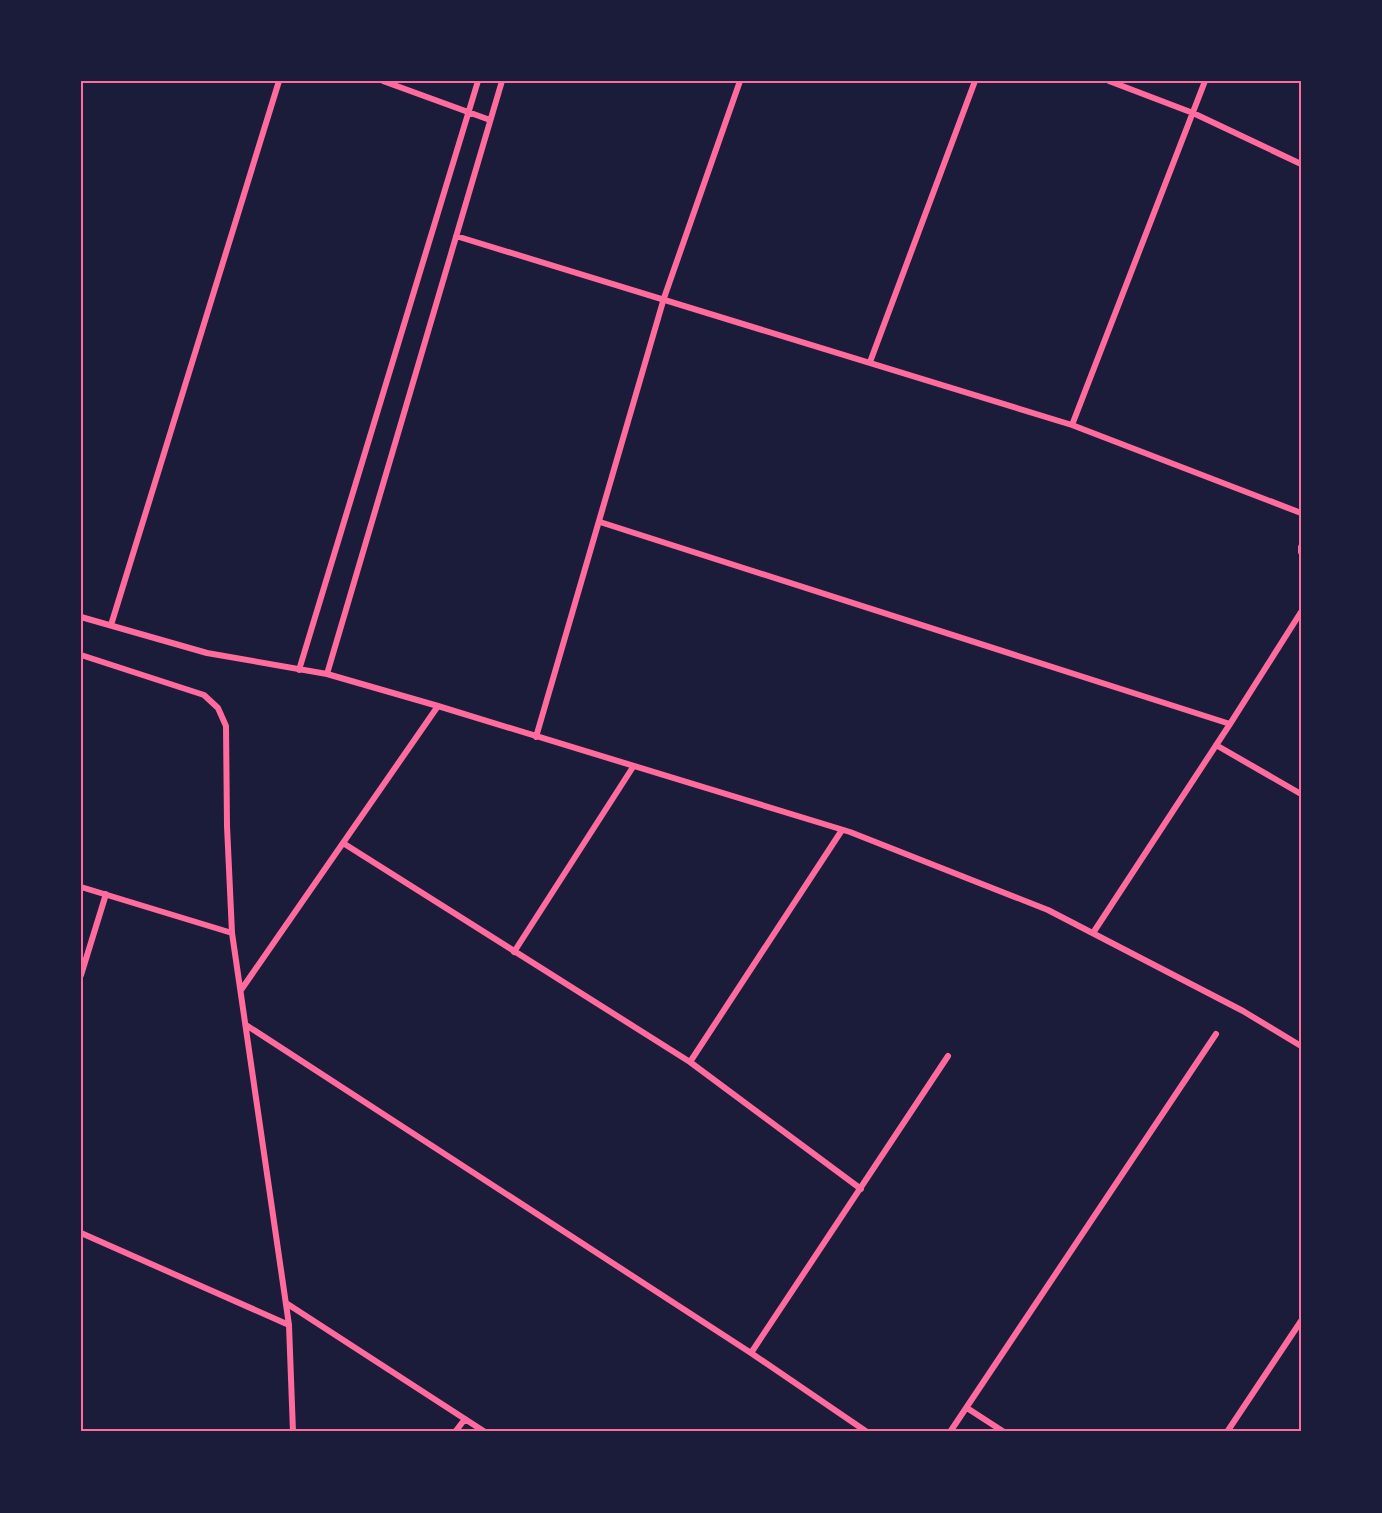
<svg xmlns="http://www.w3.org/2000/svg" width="1382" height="1513" viewBox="0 0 1382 1513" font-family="'Asap Condensed',sans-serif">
  <rect width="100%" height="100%" fill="#1b1b3a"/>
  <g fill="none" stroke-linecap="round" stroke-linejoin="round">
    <path stroke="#ff6b9d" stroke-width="6" d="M 383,81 L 490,120
      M 1109,81 L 1193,113 L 1301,164
      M 456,236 L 1072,425 L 1301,513
      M 870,362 L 975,81
      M 1072,425 L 1205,81
      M 600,522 L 1230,724
      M 1301,547 L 1301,552
      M 81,617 L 207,653 L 327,674 L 438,706 L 850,832 L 1048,910 L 1243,1011 L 1301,1046
      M 111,625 L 279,81
      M 81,655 L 204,695 L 218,708 L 226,726 L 227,826 L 232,933 L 289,1325 L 293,1432
      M 299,670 L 478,81
      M 327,674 L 502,81
      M 536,737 L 664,298 L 740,81
      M 1216,745 L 1301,794
      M 343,843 L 690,1062 L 861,1189
      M 81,887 L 232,933
      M 1093,933 L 1230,724 L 1301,612
      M 514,952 L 633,767
      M 81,975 L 106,894
      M 241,990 L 438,706
      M 246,1025 L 751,1353 L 867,1432
      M 690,1062 L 842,830
      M 81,1233 L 289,1325
      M 286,1303 L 485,1432
      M 751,1353 L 948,1056
      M 967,1408 L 1004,1432
      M 455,1432 L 465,1419
      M 950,1432 L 1216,1034
      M 1227,1432 L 1301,1321"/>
  </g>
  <rect width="1382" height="1513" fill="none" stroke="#1b1b3a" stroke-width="165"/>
  <rect x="82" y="82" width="1218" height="1348" fill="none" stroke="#ff6b9d" stroke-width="2"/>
</svg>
